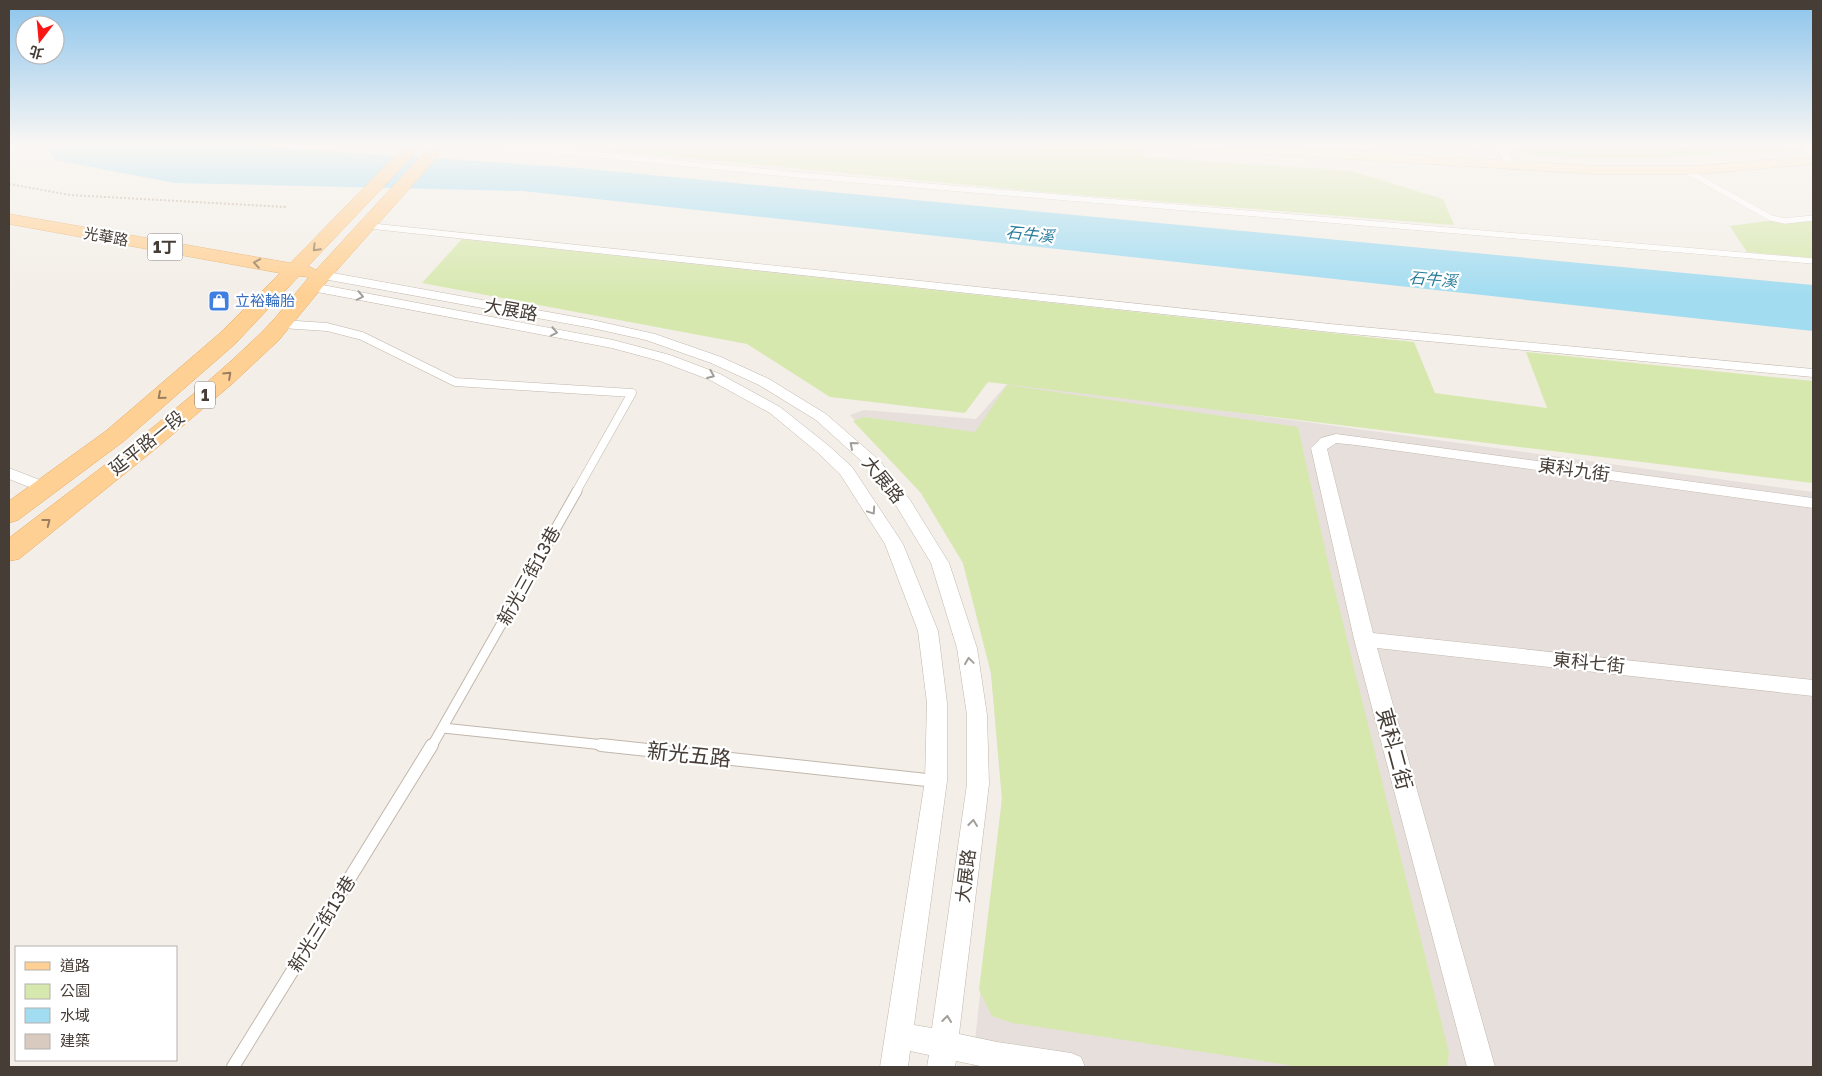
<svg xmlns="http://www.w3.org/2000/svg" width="1822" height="1076" viewBox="0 0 1822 1076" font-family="'Golos Text','Noto Sans TC',sans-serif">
  <rect width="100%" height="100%" fill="#f3eee7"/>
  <path fill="#e6dfdb" d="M 1010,381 L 1813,492 L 1813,1067 L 972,1067 L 1002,799 L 991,673 L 963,563 L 921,493 L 850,415 L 864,410 L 976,419 Z"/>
  <path fill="#ede0d0" d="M 1384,145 L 1490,145 L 1493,150 L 1474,151 Z"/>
  <path fill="#d7e8af" d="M 550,145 L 1145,147 L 1144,157 L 1351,171 L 1443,199 L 1454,225 L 1030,191 Z
    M 1511,145 L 1813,145 L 1813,150 L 1630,159 L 1530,156 L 1515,150 Z
    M 1813,215 L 1813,258 L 1747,252 L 1730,226 Z
    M 462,239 L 1414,342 L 1435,393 L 1547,408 L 1526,352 L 1813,381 L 1813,483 L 988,382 L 965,413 L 830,397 L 747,344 L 422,283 Z
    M 1007,385 L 1298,427 L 1328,562 L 1449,1053 L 1447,1067 L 1301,1067 L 1012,1023 L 992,1016 L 979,990 L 1002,799 L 991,673 L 963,563 L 921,493 L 853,421 L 864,417 L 975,432 Z"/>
  <path fill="#a2dcf1" d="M 47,145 L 234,145 L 566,167 L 1813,285 L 1813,331 L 523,191 L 175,183 L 54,160 Z"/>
  <path fill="#d8cabf" stroke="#d0beaf" d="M 1627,145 L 1757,145 L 1743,149 L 1679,150 Z"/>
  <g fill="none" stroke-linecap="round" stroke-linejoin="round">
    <g stroke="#c2b7ac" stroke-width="6">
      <path id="lane-far3" d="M 500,145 L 798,175 L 1813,261
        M 1804,145 L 1813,154
        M 1685,170 L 1771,218 L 1785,221 L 1813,218"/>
    </g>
    <g stroke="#c2b7ac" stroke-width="9">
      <path id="lane-far2" d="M 282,324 L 327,327 L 362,336 L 455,382 L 632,393 L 576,492"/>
    </g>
    <g stroke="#c2b7ac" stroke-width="11">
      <path id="lane-far1" d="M 443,728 L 613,746
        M 432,746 L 577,491"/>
    </g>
    <g stroke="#c2b7ac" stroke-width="14">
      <path id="lane" d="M 601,745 L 936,781
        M 233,1067 L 432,745"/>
    </g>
    <g stroke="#c2b7ac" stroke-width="1">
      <path id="street" d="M 1494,145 L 1504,145 L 1518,167 L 1517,169 L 1509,169 Z
        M 368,223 L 1330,324 L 1813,369 L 1813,377 L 1330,332 L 364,228 L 362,226 L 364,224 Z
        M 322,271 L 592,320 L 655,334 L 721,357 L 769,379 L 826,414 L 880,461 L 910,500 L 949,563 L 977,648 L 987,715 L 989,784 L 959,1034 L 997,1042 L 1071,1053 L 1081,1057 L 1085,1067 L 985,1067 L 956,1061 L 955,1067 L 927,1067 L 929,1055 L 910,1051 L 908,1067 L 880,1067 L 925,781 L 927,703 L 918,631 L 885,544 L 840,474 L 817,452 L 770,413 L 710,380 L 660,361 L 612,348 L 312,291 L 306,287 L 312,283 L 613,340 L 670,355 L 720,374 L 780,407 L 829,446 L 852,467 L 903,544 L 938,631 L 947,703 L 947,781 L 914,1025 L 932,1028 L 967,784 L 967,715 L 957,648 L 931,563 L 897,507 L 868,467 L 816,420 L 759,385 L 711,363 L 646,340 L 592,328 L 318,278 L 316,275 L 318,272 Z
        M 1336,434 L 1813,498 L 1813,508 L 1356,445 L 1336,443 L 1327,449 L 1373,633 L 1813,680 L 1813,696 L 1377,648 L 1495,1067 L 1467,1067 L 1354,639 L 1311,448 L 1321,438 Z
        M 9,468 L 50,484 L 52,488 L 50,492 L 44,493 L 9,479 Z"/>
    </g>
    <g stroke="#d4ba96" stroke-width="1">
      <path id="secondary" d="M 1171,145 L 1253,145 L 1596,166 L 1699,166 L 1813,156 L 1813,164 L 1699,174 L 1596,174 L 1178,149 Z"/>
    </g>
    <g stroke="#e4aa64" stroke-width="1">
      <path id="primary" d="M 406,145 L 423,145 L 308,266 L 316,270 L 431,145 L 448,145 L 329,279 L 279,340 L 232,384 L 159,446 L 19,559 L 9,561 L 9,538 C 95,472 184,408 262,332 C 279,315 294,295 309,277 L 299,276 L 235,344 L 124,441 L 18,520 L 9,523 L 9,501 L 106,431 L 219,334 L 280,273 L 9,224 L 9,214 L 290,263 Z"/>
    </g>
    <path stroke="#c1ad9a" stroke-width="2" stroke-dasharray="2 2" stroke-linecap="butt" d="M 9,184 L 70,195 L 286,207"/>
    <use href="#lane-far3" stroke="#fff" stroke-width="5.5"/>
    <use href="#lane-far2" stroke="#fff" stroke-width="8"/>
    <use href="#lane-far1" stroke="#fff" stroke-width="9"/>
    <use href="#lane" stroke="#fff" stroke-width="12"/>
    <use href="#street" fill="#fff" fill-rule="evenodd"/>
    <use href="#secondary" fill="#ffe8c5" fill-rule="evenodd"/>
    <use href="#primary" fill="#ffd094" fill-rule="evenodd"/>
  </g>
  <defs><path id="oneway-chevron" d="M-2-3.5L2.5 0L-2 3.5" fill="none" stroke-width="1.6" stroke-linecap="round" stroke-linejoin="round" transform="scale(1.25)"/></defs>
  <g stroke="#997f60">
    <use href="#oneway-chevron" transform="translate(316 248) rotate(134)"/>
    <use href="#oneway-chevron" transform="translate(257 263) rotate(-170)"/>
    <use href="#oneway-chevron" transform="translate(228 375) rotate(-43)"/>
    <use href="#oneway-chevron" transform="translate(161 396) rotate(139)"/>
    <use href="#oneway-chevron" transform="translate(47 522) rotate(-38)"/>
  </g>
  <g stroke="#a29e9a">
    <use href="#oneway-chevron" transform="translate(360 296) rotate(11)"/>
    <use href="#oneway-chevron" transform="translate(554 332) rotate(11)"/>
    <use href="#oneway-chevron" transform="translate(711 375) rotate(23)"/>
    <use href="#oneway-chevron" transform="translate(853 445) rotate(-139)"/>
    <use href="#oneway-chevron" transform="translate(872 511) rotate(56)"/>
    <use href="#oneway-chevron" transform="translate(969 661) rotate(-98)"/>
    <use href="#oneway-chevron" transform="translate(973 823) rotate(-83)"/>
    <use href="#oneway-chevron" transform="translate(947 1019) rotate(-83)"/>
  </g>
  <linearGradient id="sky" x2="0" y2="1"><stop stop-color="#8cc4ec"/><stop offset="0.49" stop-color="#faf7f4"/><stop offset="1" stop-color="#faf7f4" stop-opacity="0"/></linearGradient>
  <rect width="1822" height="296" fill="url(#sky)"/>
  <defs>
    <g id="shop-square" transform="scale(1.125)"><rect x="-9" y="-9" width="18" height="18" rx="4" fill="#3f7fe0" stroke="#fff"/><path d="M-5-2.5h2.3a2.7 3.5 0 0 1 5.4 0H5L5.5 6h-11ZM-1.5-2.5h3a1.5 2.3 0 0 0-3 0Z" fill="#fff"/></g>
  </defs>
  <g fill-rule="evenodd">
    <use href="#shop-square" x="219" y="301"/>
  </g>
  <g text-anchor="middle" stroke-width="4.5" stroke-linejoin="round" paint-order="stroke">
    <g font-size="15" fill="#463d36" stroke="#fff">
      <text transform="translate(106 237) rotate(10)" y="5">光華路</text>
    </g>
    <g font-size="15" fill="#366cbe" stroke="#fff" text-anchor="start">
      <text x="235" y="306">立裕輪胎</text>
    </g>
    <g font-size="16" font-style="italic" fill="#2a7c9b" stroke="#fff">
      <text transform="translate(1030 234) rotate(6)" y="6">石牛溪</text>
      <text transform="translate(1433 279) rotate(5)" y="6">石牛溪</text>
    </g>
    <g fill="#fff" stroke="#7e7772" stroke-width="1">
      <rect x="147.5" y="233.5" width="35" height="27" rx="4"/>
      <rect x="195" y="381.5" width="20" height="27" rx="4"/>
    </g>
    <g font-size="16" font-weight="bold" fill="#463d36">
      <text x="165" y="253">1丁</text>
      <text x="205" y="401">1</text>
    </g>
    <g font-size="18" fill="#463d36" stroke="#fff">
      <text transform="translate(511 310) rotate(10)" y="6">大展路</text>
      <text transform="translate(147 443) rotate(-39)" y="6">延平路一段</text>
      <text transform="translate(1574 470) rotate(8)" y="6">東科九街</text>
      <text transform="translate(883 480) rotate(51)" y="6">大展路</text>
      <text transform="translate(529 576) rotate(-61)" y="6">新光三街13巷</text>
      <text transform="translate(1589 663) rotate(6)" y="6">東科七街</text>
      <text transform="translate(966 876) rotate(-83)" y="6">大展路</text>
      <text transform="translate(322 924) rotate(-58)" y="6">新光三街13巷</text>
    </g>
    <g font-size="21" fill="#463d36" stroke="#fff">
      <text transform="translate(1394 749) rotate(75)" y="7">東科二街</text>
      <text transform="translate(689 755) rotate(6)" y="7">新光五路</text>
    </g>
  </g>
  <rect width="1822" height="1076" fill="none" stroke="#463d36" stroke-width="20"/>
  <rect x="15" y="946" width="162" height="115" fill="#ffffff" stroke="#b5b1af"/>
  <rect x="25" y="962" width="25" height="8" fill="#ffd094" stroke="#b5b1af"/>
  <text x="60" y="971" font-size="15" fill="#463d36">道路</text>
  <rect x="25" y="984" width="25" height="15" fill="#d7e8af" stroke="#b5b1af"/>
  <text x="60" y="996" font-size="15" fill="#463d36">公園</text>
  <rect x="25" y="1008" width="25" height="15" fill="#a2dcf1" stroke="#b5b1af"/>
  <text x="60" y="1021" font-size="15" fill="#463d36">水域</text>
  <rect x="25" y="1034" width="25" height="15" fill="#d8cabf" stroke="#b5b1af"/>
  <text x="60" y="1046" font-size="15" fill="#463d36">建築</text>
  <g transform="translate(40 40) rotate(196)"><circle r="24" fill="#ffffff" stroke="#b5b1af"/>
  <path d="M0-4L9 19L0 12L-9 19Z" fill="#fb1616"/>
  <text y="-8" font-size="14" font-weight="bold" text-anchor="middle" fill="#463d36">北</text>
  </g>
</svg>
